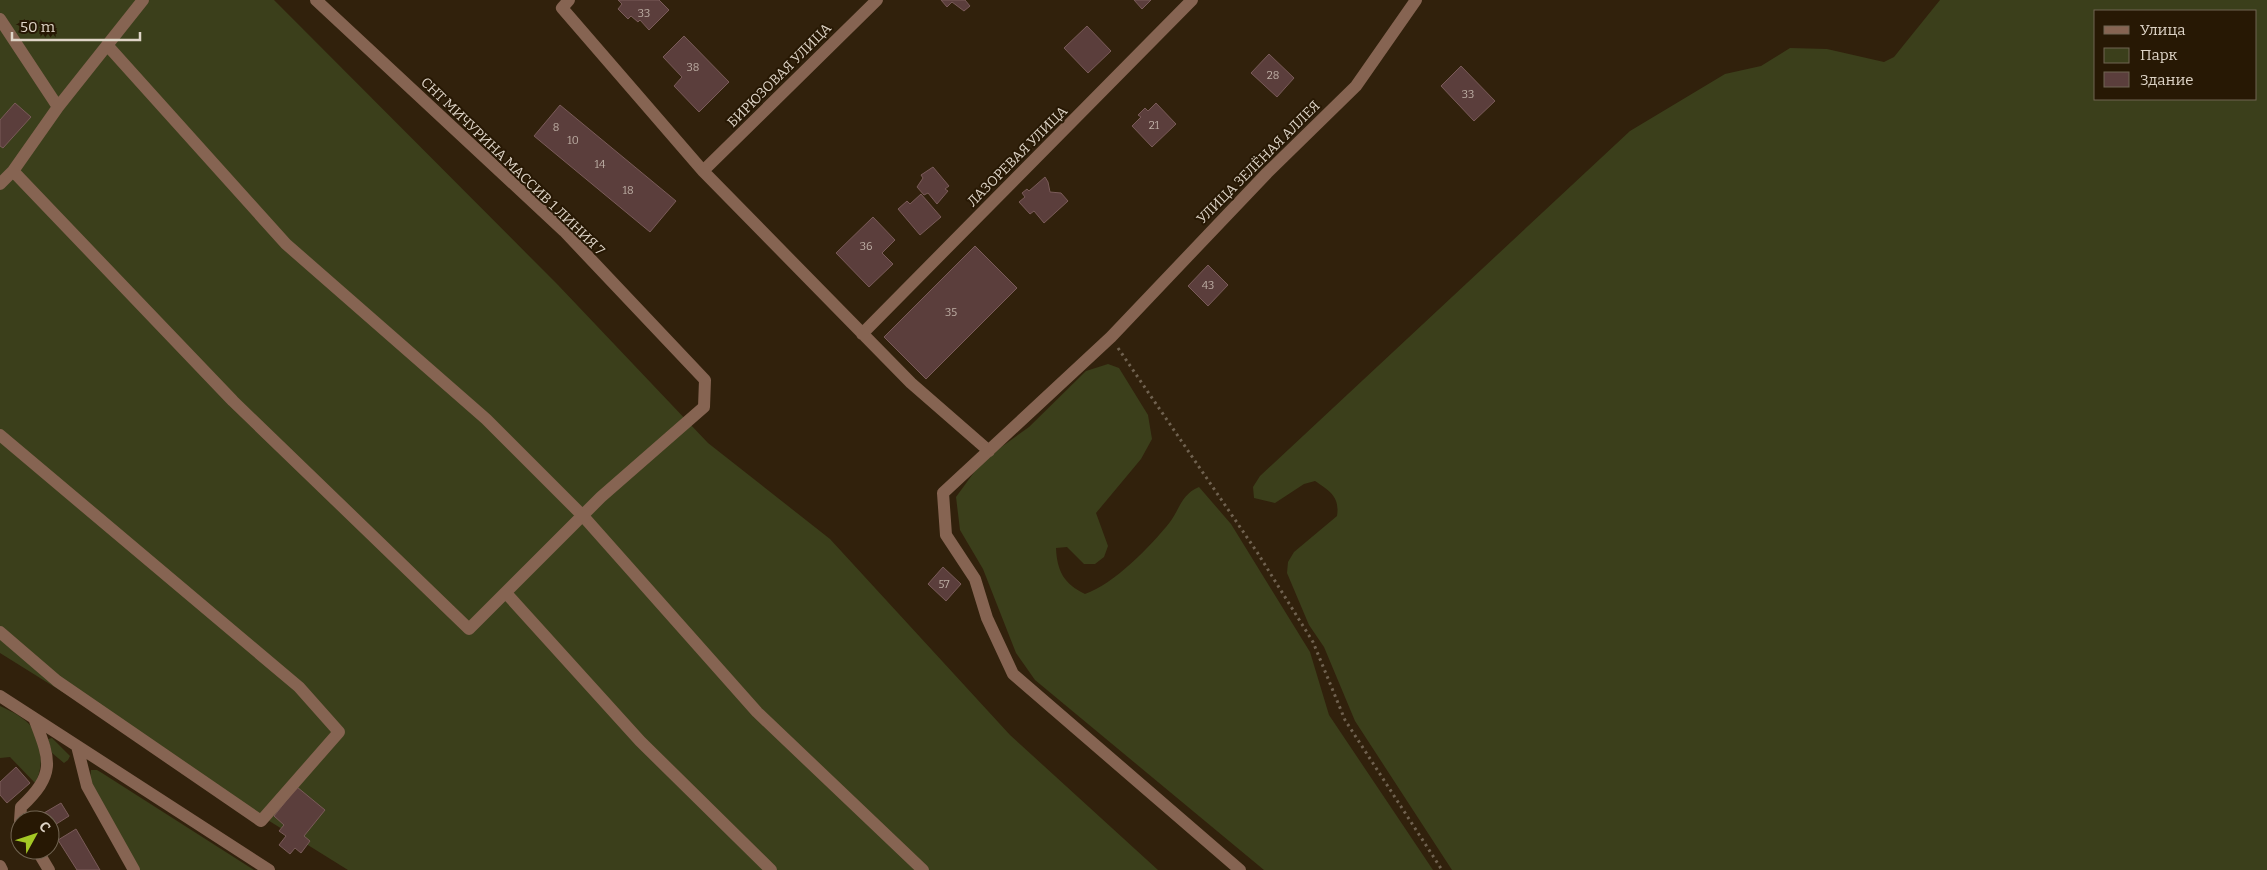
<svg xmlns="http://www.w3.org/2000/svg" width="2267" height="870" viewBox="0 0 2267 870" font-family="Bitter,serif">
  <rect width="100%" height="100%" fill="#31210c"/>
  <path fill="#3b3f1b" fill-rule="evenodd" d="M 0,0 L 274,0 L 558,285 L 708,443 L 830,539 L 1010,735 L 1158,870 L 348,870 L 0,653 Z
    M 1940,0 L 2267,0 L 2267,870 L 1452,870 L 1355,721 L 1324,647 L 1309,625 L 1287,573 L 1288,562 L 1294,552 L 1337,516 C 1340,497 1330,491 1315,481 L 1304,484 L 1275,503 L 1254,498 L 1253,487 L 1260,476 L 1630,131 L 1725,74 L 1761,66 L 1790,48 L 1827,49 L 1884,62 L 1894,57 ZM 2096,11 L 2256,11 L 2256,99 L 2096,99 Z
    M 1108,364 L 1119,368 L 1148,415 L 1152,439 L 1141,459 L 1096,513 L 1108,546 L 1104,557 L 1095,564 L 1084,564 L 1067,547 L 1056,548 C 1057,571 1064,584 1085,594 C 1114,584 1151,546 1170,522 C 1180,508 1182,494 1199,487 L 1231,524 L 1310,652 L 1329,715 L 1433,870 L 1264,870 L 1035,680 L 1016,653 L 983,569 L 960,530 L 956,497 L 983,460 L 1029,427 L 1086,371 Z
    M 0,706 C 11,711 26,718 33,729 C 42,745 44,767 35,783 L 10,757 L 0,758 Z
    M 52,738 L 70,756 L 68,760 L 64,763 L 52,753 L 48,739 Z
    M 91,770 L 97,770 L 102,773 L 254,870 L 138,870 L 90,781 Z"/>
  <path fill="#5b3e3c" stroke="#7a5b59" d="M 618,0 L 659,0 L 669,10 L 649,30 L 640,20 L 638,22 L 631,16 L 628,19 L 618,9 L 622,4 Z
    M 941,0 L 965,0 L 970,6 L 964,11 L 952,2 L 947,7 Z
    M 1134,0 L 1151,0 L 1142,9 Z
    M 1087,26 L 1111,51 L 1088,73 L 1064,48 Z
    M 684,36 L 729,82 L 699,112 L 674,86 L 682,77 L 663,57 Z
    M 1269,54 L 1294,78 L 1277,97 L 1251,73 Z
    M 1461,66 L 1495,101 L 1474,121 L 1441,86 Z
    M 15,103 L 31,117 L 3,148 L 0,146 L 0,120 Z
    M 1156,103 L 1176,124 L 1152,147 L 1132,126 L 1141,117 L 1138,115 L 1145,108 L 1148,111 Z
    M 560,105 L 676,201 L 650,232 L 534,136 Z
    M 933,167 L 949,186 L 945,189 L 948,191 L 937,204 L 928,193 L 924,195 L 917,187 L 923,178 L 921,175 Z
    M 1045,177 L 1048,182 L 1050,192 L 1061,193 L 1068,201 L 1044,223 L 1034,211 L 1030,214 L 1019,202 L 1025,197 L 1022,193 L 1027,189 L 1029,191 Z
    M 921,194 L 941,217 L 920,235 L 898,209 L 907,201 L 910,204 Z
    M 873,217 L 895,240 L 882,253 L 893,264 L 869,287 L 836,253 Z
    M 975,246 L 1017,288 L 926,379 L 884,337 Z
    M 1208,265 L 1228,285 L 1208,306 L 1188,286 Z
    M 943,567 L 961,584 L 946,601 L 928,584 Z
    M 16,767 L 30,783 L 7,803 L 0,795 L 0,782 Z
    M 297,787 L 325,810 L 304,836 L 310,841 L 301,853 L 295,848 L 290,854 L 279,845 L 286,836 L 279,831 L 284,825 L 274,816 Z
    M 61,803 L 69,816 L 50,828 L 50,820 L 32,820 Z
    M 76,829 L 100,870 L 77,870 L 58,840 Z"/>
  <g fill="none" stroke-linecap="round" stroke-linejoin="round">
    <path stroke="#706250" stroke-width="3" stroke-dasharray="2.5 4" stroke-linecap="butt" d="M 1118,348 L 1257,552 L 1313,642 L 1345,720 L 1442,870"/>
    <path stroke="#866452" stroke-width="12" d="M 569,0 L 562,8 L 703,171 L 911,383 L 989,451
      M 0,19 L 58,107
      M 107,45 L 286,244 L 486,419 L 583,516 L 757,712 L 923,870
      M 13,171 L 233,401 L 469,629 L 601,497 L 704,407 L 705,380 L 564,231 L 316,0
      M 703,171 L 877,0
      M 0,184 L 13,171 L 58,107 L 143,0
      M 862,334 L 1192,0
      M 0,435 L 299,687 L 339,732 L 261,821 L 57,681 L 0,632
      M 506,593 L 640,741 L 771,870
      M 0,696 L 269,870
      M 77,746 L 87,786 L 134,870
      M 20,821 L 21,807 C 57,773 50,760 34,718
      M 37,850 L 49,870
      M 0,866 L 2,870
      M 1240,870 L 1013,674 L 987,618 L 975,579 L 946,535 L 943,493 L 1111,337 L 1267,173 L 1356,86 L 1416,0"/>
  </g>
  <g text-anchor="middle" stroke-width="4" stroke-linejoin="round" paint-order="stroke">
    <g font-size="11" fill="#beafa5">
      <text x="644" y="17">33</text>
      <text x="693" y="71">38</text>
      <text x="1273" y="79">28</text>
      <text x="1468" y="98">33</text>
      <text x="1154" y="129">21</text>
      <text x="556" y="131">8</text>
      <text x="573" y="144">10</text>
      <text x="600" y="168">14</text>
      <text x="628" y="194">18</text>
      <text x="866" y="250">36</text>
      <text x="1208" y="289">43</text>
      <text x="951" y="316">35</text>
      <text x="944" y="588">57</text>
    </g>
    <g font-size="14" fill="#dfd5c8" stroke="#271804">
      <text transform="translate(779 75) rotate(-45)" y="5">БИРЮЗОВАЯ УЛИЦА</text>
      <text transform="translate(1017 156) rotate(-45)" y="5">ЛАЗОРЕВАЯ УЛИЦА</text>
      <text transform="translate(1258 162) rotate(-45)" y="5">УЛИЦА ЗЕЛЁНАЯ АЛЛЕЯ</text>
      <text transform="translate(513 166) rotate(44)" y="5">СНТ МИЧУРИНА МАССИВ 1 ЛИНИЯ 7</text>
    </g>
  </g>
  <rect x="2094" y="10" width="162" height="90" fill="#271804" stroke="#716452"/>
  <rect x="2104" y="26" width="25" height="8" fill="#866452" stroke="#716452"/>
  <text x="2140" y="35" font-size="15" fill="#dfd5c8">Улица</text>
  <rect x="2104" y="48" width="25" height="15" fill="#3b3f1b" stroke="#716452"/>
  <text x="2140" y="60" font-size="15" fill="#dfd5c8">Парк</text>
  <rect x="2104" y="72" width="25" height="15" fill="#5b3e3c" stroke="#716452"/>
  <text x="2140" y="85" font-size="15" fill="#dfd5c8">Здание</text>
  <g transform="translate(35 835) rotate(50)"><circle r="24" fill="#271804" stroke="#716452"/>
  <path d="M0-4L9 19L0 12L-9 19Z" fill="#a4c825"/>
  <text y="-8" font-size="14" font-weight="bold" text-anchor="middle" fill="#dfd5c8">С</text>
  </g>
  <path d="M12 32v8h128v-8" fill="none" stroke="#dfd5c8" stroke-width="2.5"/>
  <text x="20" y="32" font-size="15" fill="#dfd5c8" stroke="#271804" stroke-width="4" paint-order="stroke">50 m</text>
</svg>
